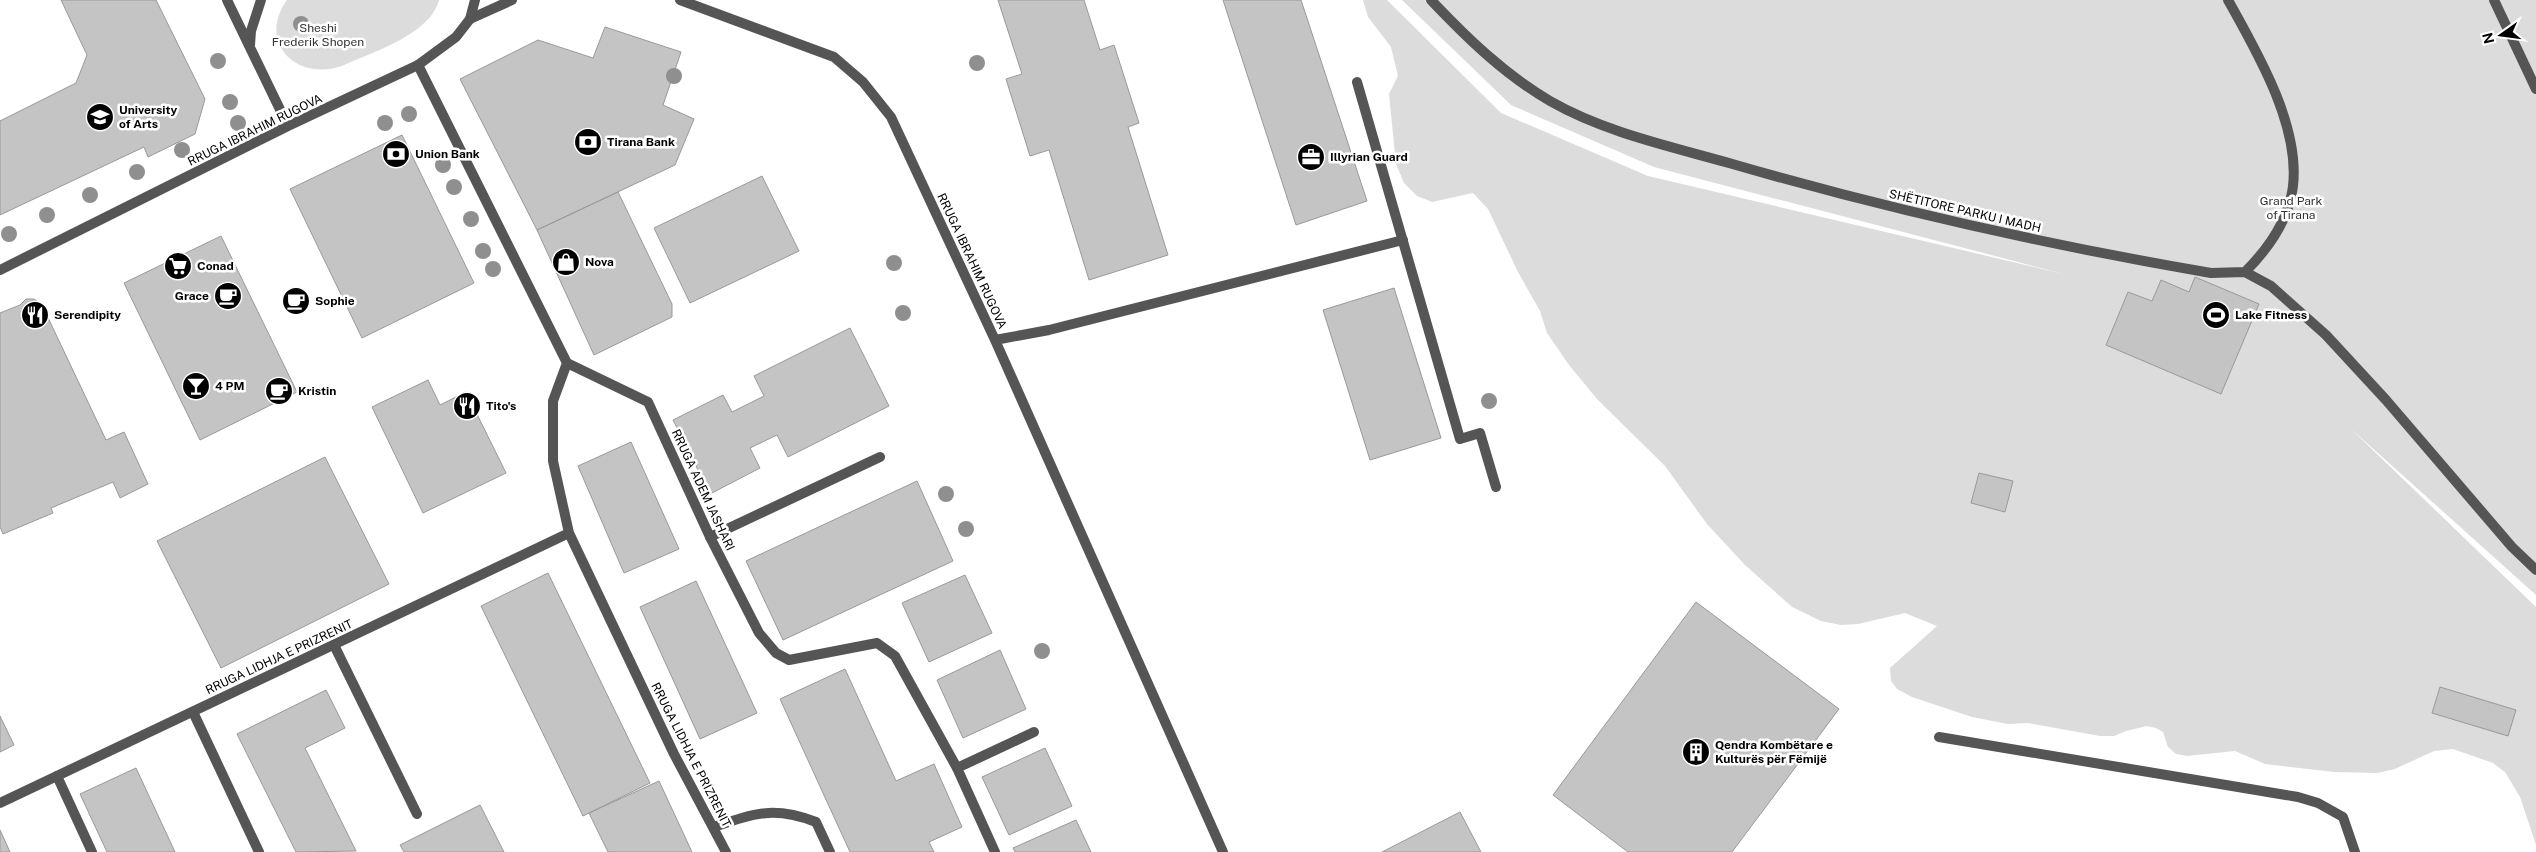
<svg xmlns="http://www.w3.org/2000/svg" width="2536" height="852" viewBox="0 0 2536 852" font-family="'Public Sans',sans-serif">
  <rect width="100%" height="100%" fill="#fff"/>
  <path fill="#dcdcdc" d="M 287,0 L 439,0 C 430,35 372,52 342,66 C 295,82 257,41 287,0 Z
    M 1363,0 L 1387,0 L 1501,113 L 1648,176 L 2064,274 L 1654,167 L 1511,105 L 1402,0 L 2536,0 L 2536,595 L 2350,428 L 2536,607 L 2536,845 L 2520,797 L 2505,772 L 2493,763 L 2453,749 L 2434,751 L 2395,769 L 2377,773 L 2334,772 L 2265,764 L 2235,751 L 2187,756 L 2176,754 L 2168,747 L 2163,732 L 2156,728 L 2147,726 L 2126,731 L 2114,736 L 2100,736 L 2028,723 L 2008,724 L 1972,717 L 1912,697 L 1897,689 L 1891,681 L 1890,668 L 1937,626 L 1905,613 L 1858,624 L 1841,625 L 1821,621 L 1792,607 L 1745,565 L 1707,524 L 1665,466 L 1597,399 L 1569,365 L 1547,333 L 1540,311 L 1518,272 L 1488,209 L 1473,193 L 1432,202 L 1417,196 L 1404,183 L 1396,164 L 1389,94 L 1398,76 L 1391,47 L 1368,17 Z"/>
  <path fill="#c4c4c4" stroke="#999" d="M 61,0 L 156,0 L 205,99 L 195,134 L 148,157 L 144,147 L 0,215 L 0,121 L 76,83 L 87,55 Z
    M 998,0 L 1084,0 L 1100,50 L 1114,45 L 1139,123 L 1128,127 L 1168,255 L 1089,280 L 1049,150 L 1030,156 L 1006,79 L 1022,74 Z
    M 1223,0 L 1301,0 L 1367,201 L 1296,225 Z
    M 605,27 L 681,52 L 663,105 L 694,119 L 675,165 L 537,230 L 460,79 L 538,40 L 593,58 Z
    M 402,135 L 474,283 L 362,338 L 290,189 Z
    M 762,176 L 799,251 L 690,303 L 654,228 Z
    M 618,192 L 672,304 L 672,317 L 594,355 L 537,230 Z
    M 221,236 L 297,392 L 200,440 L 124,283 Z
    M 2195,277 L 2259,304 L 2221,394 L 2106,345 L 2128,292 L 2152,301 L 2161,280 L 2189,292 Z
    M 1394,288 L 1441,438 L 1370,460 L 1323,310 Z
    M 26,299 L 34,299 L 42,305 L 106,440 L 124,432 L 148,484 L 120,498 L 113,482 L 51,508 L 53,513 L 3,534 L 0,527 L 0,313 L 20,305 Z
    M 850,328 L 889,406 L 788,457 L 777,435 L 750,448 L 760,468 L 710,494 L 673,420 L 723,395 L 732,412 L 764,396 L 754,376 Z
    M 428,380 L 440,405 L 466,392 L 506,473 L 423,513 L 372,407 Z
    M 631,442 L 679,549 L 624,573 L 578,466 Z
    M 325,457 L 389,584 L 221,668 L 157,541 Z
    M 1979,473 L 2013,481 L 2005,512 L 1971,503 Z
    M 917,481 L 953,561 L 783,640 L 746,561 Z
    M 548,573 L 650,783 L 583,816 L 481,606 Z
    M 965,575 L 992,633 L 929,662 L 902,603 Z
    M 696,581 L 757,713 L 700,739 L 640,607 Z
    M 1696,602 L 1839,709 L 1732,852 L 1628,852 L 1553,795 Z
    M 1000,650 L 1026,709 L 963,738 L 937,680 Z
    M 845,669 L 896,781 L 934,764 L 962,827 L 929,842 L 934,852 L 850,852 L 780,699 Z
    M 2440,687 L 2516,710 L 2508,736 L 2432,713 Z
    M 326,690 L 345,728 L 305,748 L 356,851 L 296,852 L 237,734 Z
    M 0,716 L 14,745 L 0,752 Z
    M 1045,748 L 1072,806 L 1009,835 L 982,777 Z
    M 136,768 L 175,852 L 107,852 L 80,794 Z
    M 659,781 L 692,852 L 608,852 L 589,813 Z
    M 480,805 L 504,852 L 404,852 L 400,845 Z
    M 1460,812 L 1481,852 L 1382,852 Z
    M 1076,820 L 1091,852 L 1015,852 L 1013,848 Z
    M 0,830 L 10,852 L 0,852 Z"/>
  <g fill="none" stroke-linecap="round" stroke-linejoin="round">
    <path stroke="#555" stroke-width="10" d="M 1357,82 L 1460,439 L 1480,433 L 1496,487
      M 710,537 L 880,457
      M 334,645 L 417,814
      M 193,712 L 259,852
      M 1939,737 L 2298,797 L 2318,803 L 2343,817 L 2355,852
      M 957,768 L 1034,732
      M 57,776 L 92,852
      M 714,827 C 755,813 774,806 816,822 L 830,852"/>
    <path stroke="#555" stroke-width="10" d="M 1431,0 C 1467,38 1504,74 1550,101 C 1604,132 1669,146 1729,163 C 1887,209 2048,245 2211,273 L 2245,272 C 2268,249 2289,219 2293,186 C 2300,125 2257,52 2228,0
      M 2494,0 L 2536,89
      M 2245,272 L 2271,286 L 2326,335 L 2386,400 L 2512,547 L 2536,570"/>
    <path stroke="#555" stroke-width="10" d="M 680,0 L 834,57 L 863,82 L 891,117 L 995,340 L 1223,852
      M 470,19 L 512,0
      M 418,65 L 567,363 L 648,402 L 710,537 L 759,633 L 776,653 L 789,660 L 877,643 L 895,656 L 957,768 L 995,852
      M 995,340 L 1049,330 L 1403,240
      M 567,363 L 553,401 L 553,461 L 569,533 L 674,754 L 726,852
      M 0,803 L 569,533"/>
    <path stroke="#555" stroke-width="10" d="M 227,0 L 288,126
      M 250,45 L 251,31 L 261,0
      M 0,270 L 288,126 L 418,65 L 456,37 L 470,19 L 475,0"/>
  </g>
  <g fill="#8f8f8f">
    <circle cx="301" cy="24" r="8"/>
    <circle cx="218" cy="61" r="8"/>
    <circle cx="977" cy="63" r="8"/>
    <circle cx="674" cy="76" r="8"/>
    <circle cx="230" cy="102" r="8"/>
    <circle cx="409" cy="114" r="8"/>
    <circle cx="238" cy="123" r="8"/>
    <circle cx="385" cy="123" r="8"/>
    <circle cx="182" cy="150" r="8"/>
    <circle cx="443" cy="165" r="8"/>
    <circle cx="137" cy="172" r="8"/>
    <circle cx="454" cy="187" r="8"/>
    <circle cx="90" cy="195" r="8"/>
    <circle cx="47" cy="215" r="8"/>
    <circle cx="471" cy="219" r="8"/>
    <circle cx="9" cy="234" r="8"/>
    <circle cx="483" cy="251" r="8"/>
    <circle cx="894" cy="263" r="8"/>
    <circle cx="493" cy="269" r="8"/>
    <circle cx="903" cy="313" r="8"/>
    <circle cx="1489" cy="401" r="8"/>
    <circle cx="946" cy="494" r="8"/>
    <circle cx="966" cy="529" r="8"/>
    <circle cx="1042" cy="651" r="8"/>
  </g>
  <defs>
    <g id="university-disc" transform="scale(1.4375)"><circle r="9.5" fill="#000" stroke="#fff"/><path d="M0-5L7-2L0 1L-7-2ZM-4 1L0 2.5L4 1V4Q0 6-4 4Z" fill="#fff"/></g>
    <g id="bank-disc" transform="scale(1.4375)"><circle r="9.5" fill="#000" stroke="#fff"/><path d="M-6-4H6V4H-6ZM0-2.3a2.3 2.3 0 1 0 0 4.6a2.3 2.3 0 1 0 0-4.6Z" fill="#fff"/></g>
    <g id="office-disc" transform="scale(1.4375)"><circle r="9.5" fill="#000" stroke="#fff"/><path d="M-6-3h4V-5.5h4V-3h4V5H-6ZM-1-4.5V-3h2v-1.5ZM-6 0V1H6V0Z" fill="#fff"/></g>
    <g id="shop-disc" transform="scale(1.4375)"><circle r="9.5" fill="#000" stroke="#fff"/><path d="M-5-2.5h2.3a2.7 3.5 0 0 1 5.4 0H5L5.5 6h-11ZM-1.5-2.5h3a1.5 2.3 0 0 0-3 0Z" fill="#fff"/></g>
    <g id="supermarket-disc" transform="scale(1.4375)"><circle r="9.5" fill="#000" stroke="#fff"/><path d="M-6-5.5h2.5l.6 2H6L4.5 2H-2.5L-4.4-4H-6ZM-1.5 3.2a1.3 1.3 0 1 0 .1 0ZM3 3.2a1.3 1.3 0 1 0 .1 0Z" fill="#fff"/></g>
    <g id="cafe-disc" transform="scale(1.4375)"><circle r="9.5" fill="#000" stroke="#fff"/><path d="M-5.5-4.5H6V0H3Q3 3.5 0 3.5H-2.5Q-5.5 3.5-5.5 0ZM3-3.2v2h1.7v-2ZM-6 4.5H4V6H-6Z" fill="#fff"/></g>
    <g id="restaurant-disc" transform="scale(1.4375)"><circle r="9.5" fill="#000" stroke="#fff"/><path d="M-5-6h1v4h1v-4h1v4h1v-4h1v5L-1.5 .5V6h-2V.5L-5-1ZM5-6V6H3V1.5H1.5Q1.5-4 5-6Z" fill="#fff"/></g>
    <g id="stadium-disc" transform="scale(1.4375)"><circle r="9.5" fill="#000" stroke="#fff"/><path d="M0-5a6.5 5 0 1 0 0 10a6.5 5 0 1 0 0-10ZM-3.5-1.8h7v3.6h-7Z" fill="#fff"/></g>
    <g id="bar-disc" transform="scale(1.4375)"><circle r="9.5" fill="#000" stroke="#fff"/><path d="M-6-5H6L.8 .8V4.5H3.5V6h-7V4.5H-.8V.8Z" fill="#fff"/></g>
    <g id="building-disc" transform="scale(1.4375)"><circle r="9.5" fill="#000" stroke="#fff"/><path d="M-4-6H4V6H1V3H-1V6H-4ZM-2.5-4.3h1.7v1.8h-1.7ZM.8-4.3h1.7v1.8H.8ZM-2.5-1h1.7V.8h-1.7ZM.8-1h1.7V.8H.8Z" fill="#fff"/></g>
  </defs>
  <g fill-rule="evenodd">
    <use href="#university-disc" x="100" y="117"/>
    <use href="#bank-disc" x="588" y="142"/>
    <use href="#bank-disc" x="396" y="154"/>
    <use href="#office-disc" x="1311" y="157"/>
    <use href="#shop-disc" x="566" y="262"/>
    <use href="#supermarket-disc" x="178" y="266"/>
    <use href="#cafe-disc" x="228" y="296"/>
    <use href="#cafe-disc" x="296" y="301"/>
    <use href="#restaurant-disc" x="35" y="315"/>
    <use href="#stadium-disc" x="2216" y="315"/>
    <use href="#bar-disc" x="196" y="386"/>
    <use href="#cafe-disc" x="279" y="391"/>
    <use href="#restaurant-disc" x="467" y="406"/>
    <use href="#building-disc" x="1696" y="752"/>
  </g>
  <g text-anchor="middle" stroke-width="5" stroke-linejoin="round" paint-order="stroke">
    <g font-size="12" fill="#333" stroke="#fff">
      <text x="318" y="32">Sheshi<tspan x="318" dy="14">Frederik Shopen</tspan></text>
      <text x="2291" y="205">Grand Park<tspan x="2291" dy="14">of Tirana</tspan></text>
    </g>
    <g font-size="12" font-weight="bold" fill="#000" stroke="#fff" text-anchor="start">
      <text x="119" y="114">University<tspan x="119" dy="14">of Arts</tspan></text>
      <text x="607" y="146">Tirana Bank</text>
      <text x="415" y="158">Union Bank</text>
      <text x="1330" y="161">Illyrian Guard</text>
      <text x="585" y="266">Nova</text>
      <text x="197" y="270">Conad</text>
      <text x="209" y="300" text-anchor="end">Grace</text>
      <text x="315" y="305">Sophie</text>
      <text x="54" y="319">Serendipity</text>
      <text x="2235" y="319">Lake Fitness</text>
      <text x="215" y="390">4 PM</text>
      <text x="298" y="395">Kristin</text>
      <text x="486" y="410">Tito's</text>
      <text x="1715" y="749">Qendra Kombëtare e<tspan x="1715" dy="14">Kulturës për Fëmijë</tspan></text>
    </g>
    <g font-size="12" fill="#000" stroke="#fff">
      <text transform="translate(255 130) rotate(-26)" y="4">RRUGA IBRAHIM RUGOVA</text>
      <text transform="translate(1965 211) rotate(13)" y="4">SHËTITORE PARKU I MADH</text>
      <text transform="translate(972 261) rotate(65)" y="4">RRUGA IBRAHIM RUGOVA</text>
      <text transform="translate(703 490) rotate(65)" y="4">RRUGA ADEM JASHARI</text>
      <text transform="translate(279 657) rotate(-25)" y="4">RRUGA LIDHJA E PRIZRENIT</text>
      <text transform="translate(691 755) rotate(63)" y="4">RRUGA LIDHJA E PRIZRENIT</text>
    </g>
  </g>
  <g transform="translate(2501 35) rotate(256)" stroke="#ffffff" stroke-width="4" paint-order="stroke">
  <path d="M0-4L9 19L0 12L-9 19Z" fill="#000000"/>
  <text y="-8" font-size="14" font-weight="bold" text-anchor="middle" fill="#000000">N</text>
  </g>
</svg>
